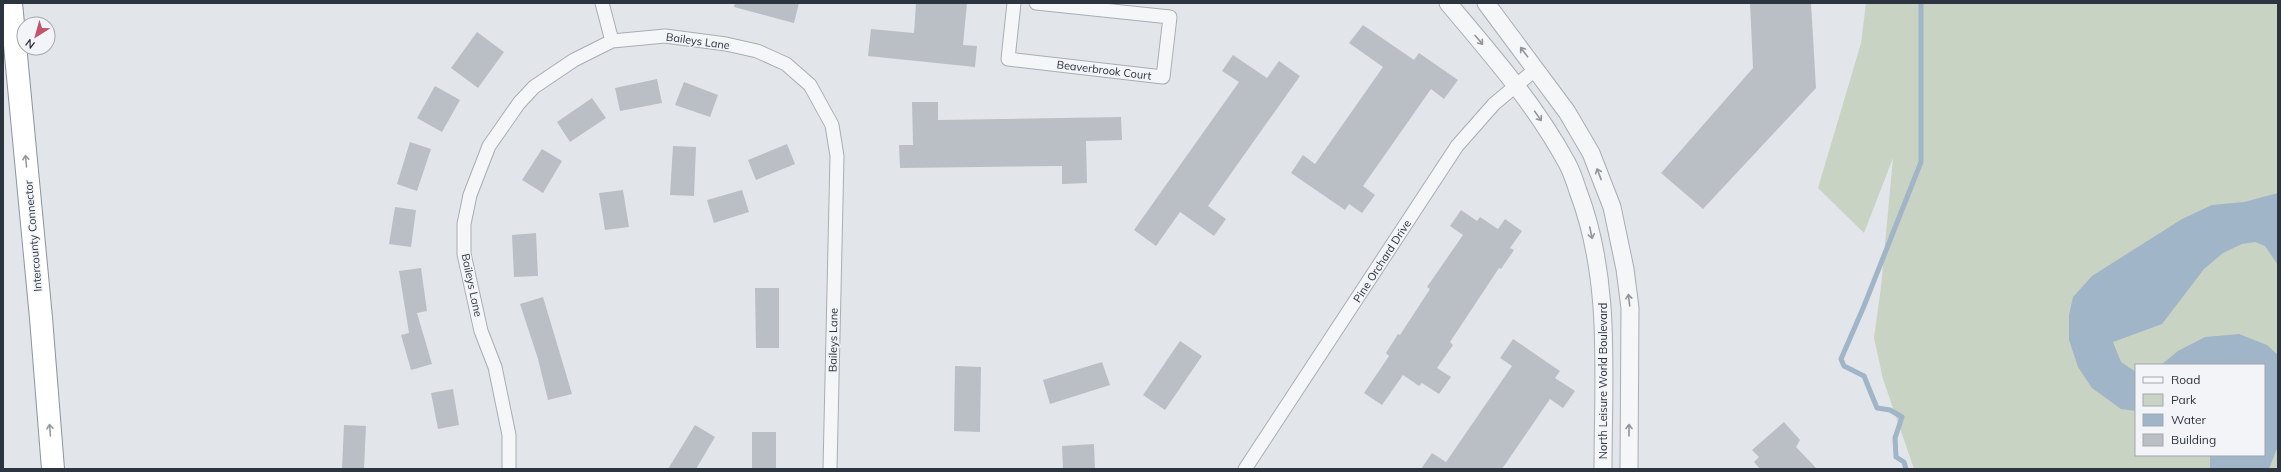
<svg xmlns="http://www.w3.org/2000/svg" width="2281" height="472" viewBox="0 0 2281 472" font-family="Mulish,sans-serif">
  <rect width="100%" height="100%" fill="#e2e6ea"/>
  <path fill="#c9d3c4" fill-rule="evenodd" d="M 1866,3 L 2278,3 L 2278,469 L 1914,469 L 1883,379 L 1874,338 L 1881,287 L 1893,158 L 1864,233 L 1818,188 L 1861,43 ZM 2136,365 L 2264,365 L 2264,455 L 2136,455 Z"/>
  <path fill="#a0b5c7" d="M 2278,193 L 2278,265 L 2265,246 L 2255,242 L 2242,244 L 2223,253 L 2204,269 L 2162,324 L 2113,342 L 2121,362 L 2136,372 L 2136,411 L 2121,409 L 2092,388 L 2078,367 L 2069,340 L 2069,315 L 2073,297 L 2092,276 L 2182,219 L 2212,205 L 2244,202 Z
    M 2239,334 L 2267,345 L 2278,355 L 2278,446 L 2269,469 L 2210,469 L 2210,455 L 2264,455 L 2264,365 L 2161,365 L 2178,351 L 2205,337 Z"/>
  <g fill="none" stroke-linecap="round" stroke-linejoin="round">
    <path stroke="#a0b5c7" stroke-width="5" d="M 1906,469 L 1904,462 L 1896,457 L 1895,438 L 1902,417 L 1890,410 L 1877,408 L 1864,376 L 1844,366 L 1841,359 L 1864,306 L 1921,162 L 1921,3"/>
  </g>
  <path fill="#babfc6" d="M 735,3 L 799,3 L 794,23 L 734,7 Z
    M 916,3 L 967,3 L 963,45 L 977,46 L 975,67 L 868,56 L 871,29 L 914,33 Z
    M 1750,3 L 1811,3 L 1816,88 L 1703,209 L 1661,173 L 1753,68 Z
    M 1363,25 L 1414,60 L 1419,53 L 1458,80 L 1444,99 L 1431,89 L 1363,186 L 1375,195 L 1362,213 L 1349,204 L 1345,210 L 1291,173 L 1303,155 L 1315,164 L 1383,67 L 1349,43 Z
    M 477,32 L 504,52 L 478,88 L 451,68 Z
    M 1233,55 L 1267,78 L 1279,61 L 1300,76 L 1208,206 L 1226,219 L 1214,236 L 1180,212 L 1156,246 L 1134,230 L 1239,82 L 1222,71 Z
    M 657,79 L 662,103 L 620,111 L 615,88 Z
    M 684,82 L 718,95 L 710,117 L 675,105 Z
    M 435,86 L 460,100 L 442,132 L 417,118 Z
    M 592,98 L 606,118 L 570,142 L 557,122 Z
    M 912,102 L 938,102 L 938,120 L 1121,117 L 1122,140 L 1086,141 L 1087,183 L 1062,184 L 1062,166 L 900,168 L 899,145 L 913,145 Z
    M 410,142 L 431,149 L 417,191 L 397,184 Z
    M 787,144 L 795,164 L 756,180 L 748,160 Z
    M 673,146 L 696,147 L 694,196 L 670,195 Z
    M 542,149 L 562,161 L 543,193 L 522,180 Z
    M 623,190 L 629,227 L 605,230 L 599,193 Z
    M 742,190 L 749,212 L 714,223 L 707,200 Z
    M 395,207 L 416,210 L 411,247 L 389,244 Z
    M 1461,210 L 1477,221 L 1480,217 L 1498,229 L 1505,219 L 1522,231 L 1510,248 L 1514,250 L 1501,269 L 1499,268 L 1450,342 L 1453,345 L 1437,368 L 1451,377 L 1439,394 L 1422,383 L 1419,386 L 1403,375 L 1382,405 L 1364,393 L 1389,356 L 1386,353 L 1398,334 L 1400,335 L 1430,289 L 1427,287 L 1463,235 L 1450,226 Z
    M 536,233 L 538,276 L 514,277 L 512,235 Z
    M 421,268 L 427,311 L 417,313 L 432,364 L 411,370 L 401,335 L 409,333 L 399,271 Z
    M 755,288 L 779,288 L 779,348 L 756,348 Z
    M 543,297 L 572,394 L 548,400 L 538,359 L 520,304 Z
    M 1513,339 L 1560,371 L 1555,378 L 1575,391 L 1563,408 L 1550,399 L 1502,469 L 1421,469 L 1432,453 L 1446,462 L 1512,366 L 1500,358 Z
    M 1180,341 L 1202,356 L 1165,410 L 1143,395 Z
    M 1102,362 L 1110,385 L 1050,404 L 1043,380 Z
    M 955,366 L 981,367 L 980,432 L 954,431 Z
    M 453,389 L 459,425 L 438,429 L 431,393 Z
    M 1784,422 L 1800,440 L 1796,447 L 1817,469 L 1760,469 L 1754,462 L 1759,457 L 1752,450 Z
    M 344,425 L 366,426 L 364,469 L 342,469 Z
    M 695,425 L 715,437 L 696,469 L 668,469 Z
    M 752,432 L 776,432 L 776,469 L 752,469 Z
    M 1094,444 L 1095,469 L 1063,469 L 1062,446 Z"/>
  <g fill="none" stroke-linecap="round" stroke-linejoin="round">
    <g stroke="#a8adb4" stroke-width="15">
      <path id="minor" d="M 602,3 L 612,41
        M 1014,3 L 1008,59 L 1163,77 L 1170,17 L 1036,3
        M 509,469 L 509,435 L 495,367 L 481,331 L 464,254 L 464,224 L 470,195 L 489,146 L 519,103 L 534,87 L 574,60 L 612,41 L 665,36 L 726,44 L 757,51 L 786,64 L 810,85 L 832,125 L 837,156 L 830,469
        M 1245,469 L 1457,146 L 1494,104 L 1536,69"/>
    </g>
    <g stroke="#a8adb4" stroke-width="19">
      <path id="tertiary" d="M 1448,3 C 1491,54 1535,104 1567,163 C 1572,172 1575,182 1578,191 C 1612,280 1603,376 1603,469
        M 1486,3 L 1567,112 L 1591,153 L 1612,207 L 1625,269 L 1630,308 L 1629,469"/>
    </g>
    <g stroke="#8b949f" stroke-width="24">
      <path id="motorway" d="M 11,3 L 41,318 L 53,469"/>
    </g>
    <use href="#minor" stroke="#f5f6f8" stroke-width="13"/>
    <use href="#tertiary" stroke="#f5f6f8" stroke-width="17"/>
    <use href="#motorway" stroke="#fff" stroke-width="22"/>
  </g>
  <defs><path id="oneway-shaft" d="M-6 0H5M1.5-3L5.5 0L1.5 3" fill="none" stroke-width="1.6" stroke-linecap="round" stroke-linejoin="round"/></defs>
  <g stroke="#90959c">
    <use href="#oneway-shaft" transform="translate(1479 40) rotate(50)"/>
    <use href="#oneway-shaft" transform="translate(1524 52) rotate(-127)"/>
    <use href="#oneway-shaft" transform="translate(1538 116) rotate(55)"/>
    <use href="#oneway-shaft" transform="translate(1599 174) rotate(-111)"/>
    <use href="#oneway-shaft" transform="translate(1591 233) rotate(78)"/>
    <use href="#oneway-shaft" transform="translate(1629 300) rotate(-97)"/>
    <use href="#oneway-shaft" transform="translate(1629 430) rotate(-90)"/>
  </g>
  <g stroke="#969aa0">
    <use href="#oneway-shaft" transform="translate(26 161) rotate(-95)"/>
    <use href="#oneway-shaft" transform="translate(50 430) rotate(-94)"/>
  </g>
  <g text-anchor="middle" stroke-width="3" stroke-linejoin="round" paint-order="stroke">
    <g font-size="11" fill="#2c3440" stroke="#f2f4f7">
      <text transform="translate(698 41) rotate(8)" y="4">Baileys Lane</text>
      <text transform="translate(1104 70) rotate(7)" y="4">Beaverbrook Court</text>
      <text transform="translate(33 236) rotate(-95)" y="4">Intercounty Connector</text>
      <text transform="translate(1382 261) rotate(-57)" y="4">Pine Orchard Drive</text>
      <text transform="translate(472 285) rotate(78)" y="4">Baileys Lane</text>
      <text transform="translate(833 340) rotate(-89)" y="4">Baileys Lane</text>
      <text transform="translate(1603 381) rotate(-90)" y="4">North Leisure World Boulevard</text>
    </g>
  </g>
  <rect width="2281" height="472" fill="none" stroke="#2c3440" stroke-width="8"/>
  <rect x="2135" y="364" width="130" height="92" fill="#f2f4f7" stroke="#a3a7ae"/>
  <rect x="2143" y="377" width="20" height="6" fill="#f5f6f8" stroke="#a3a7ae"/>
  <text x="2171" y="384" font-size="12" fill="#2c3440">Road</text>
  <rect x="2143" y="394" width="20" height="12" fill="#c9d3c4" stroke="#a3a7ae"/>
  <text x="2171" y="404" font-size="12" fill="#2c3440">Park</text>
  <rect x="2143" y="414" width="20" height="12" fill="#a0b5c7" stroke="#a3a7ae"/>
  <text x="2171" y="424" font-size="12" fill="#2c3440">Water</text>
  <rect x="2143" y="434" width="20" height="12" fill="#babfc6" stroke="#a3a7ae"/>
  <text x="2171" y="444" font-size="12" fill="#2c3440">Building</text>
  <g transform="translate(36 36) rotate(217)"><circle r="19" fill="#f2f4f7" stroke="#a3a7ae"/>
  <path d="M0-3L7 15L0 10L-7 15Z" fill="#c4526a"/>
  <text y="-6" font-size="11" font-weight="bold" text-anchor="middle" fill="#2c3440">N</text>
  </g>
</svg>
